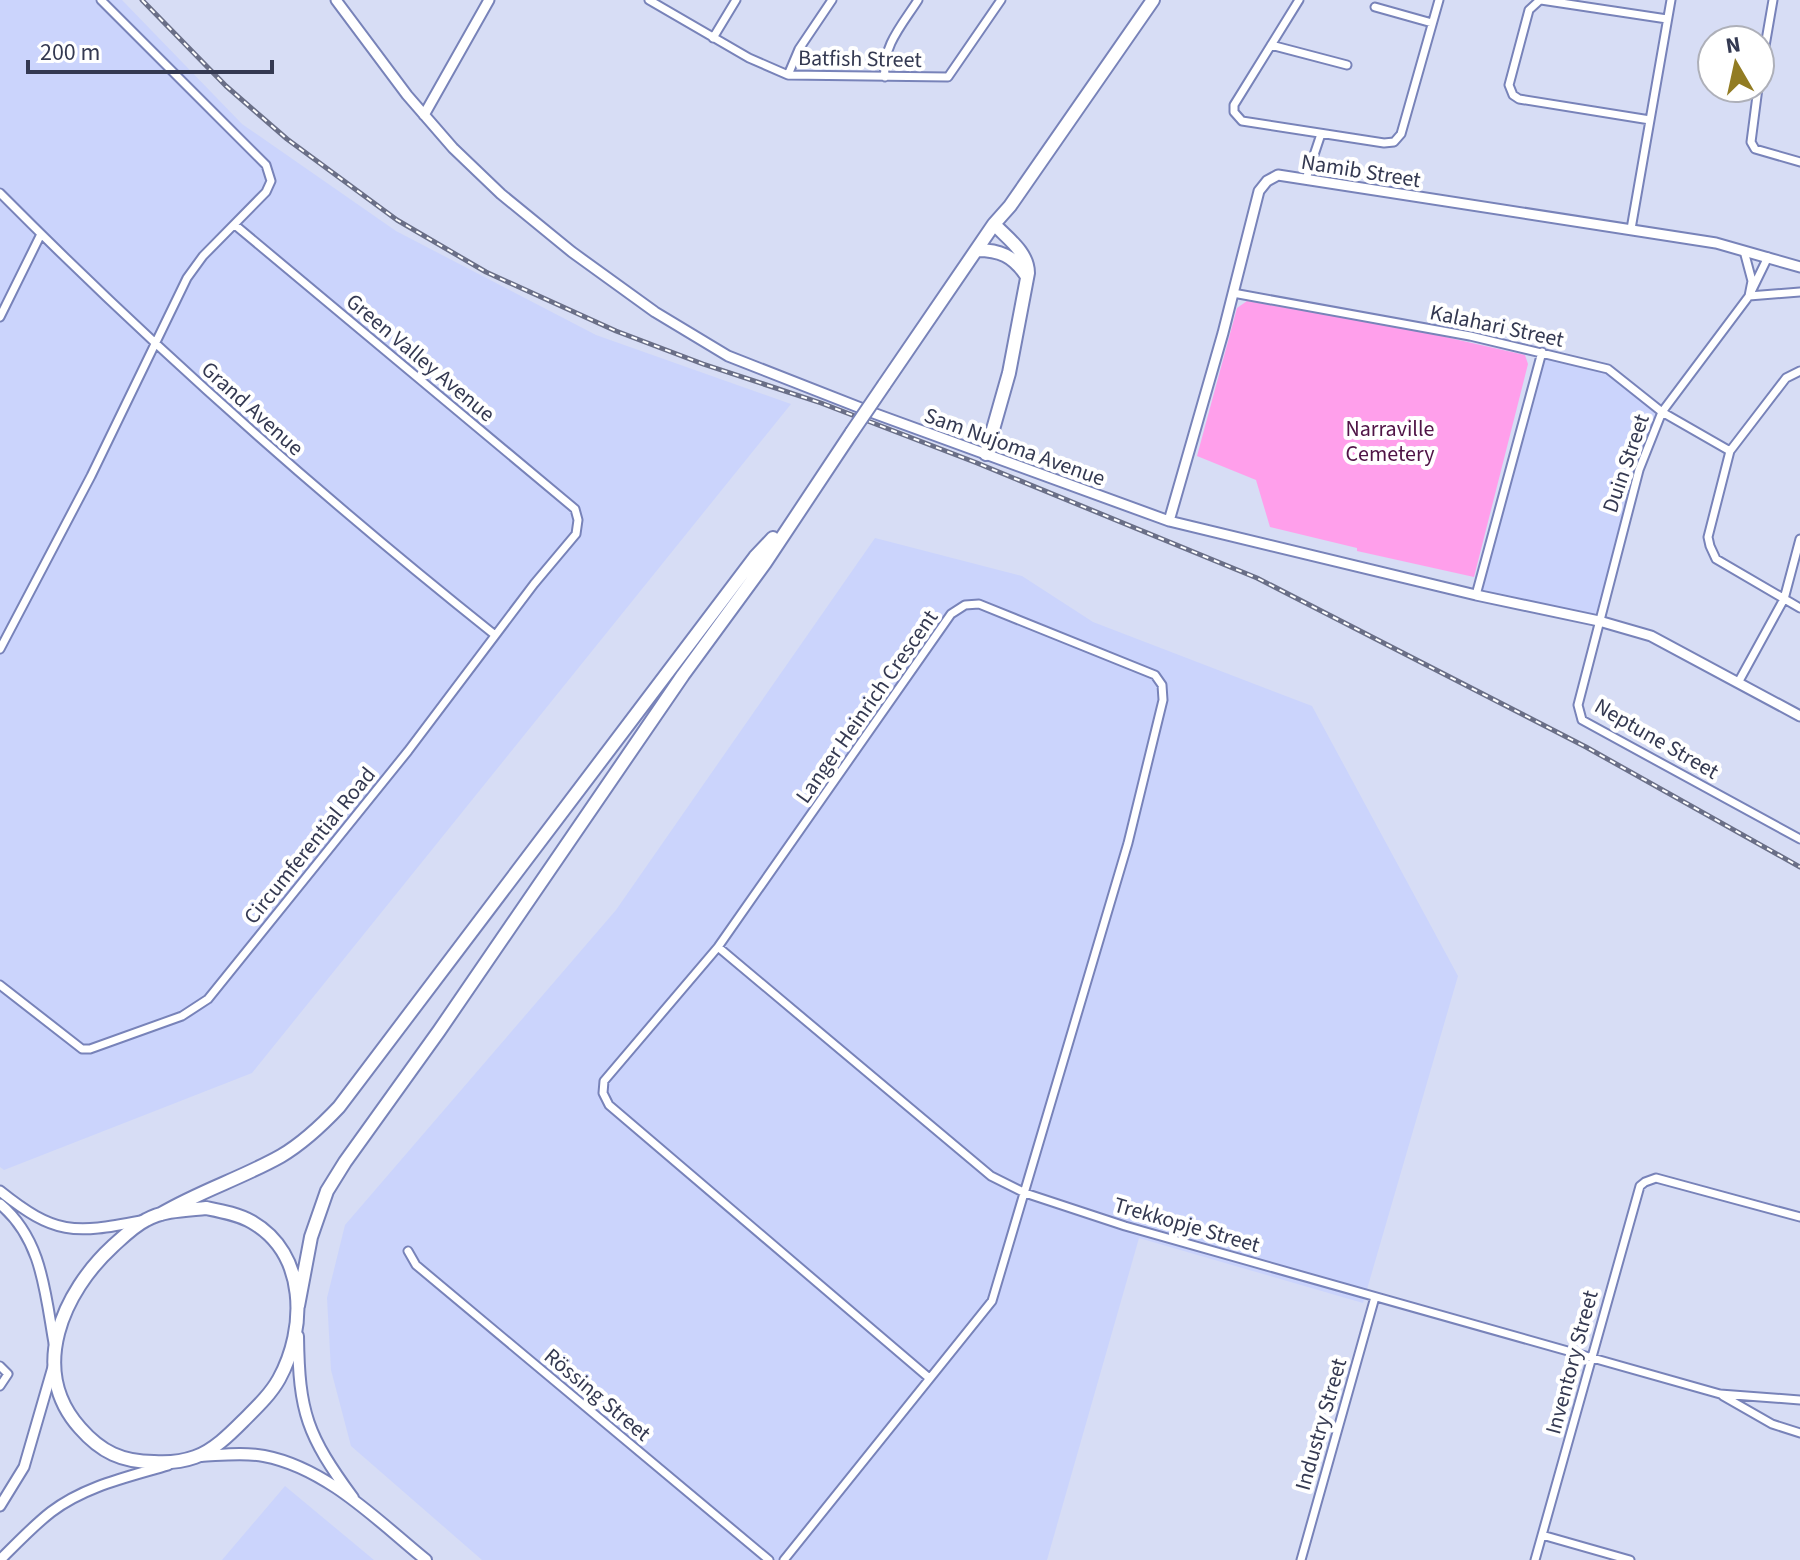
<svg xmlns="http://www.w3.org/2000/svg" width="1800" height="1560" viewBox="0 0 1800 1560" font-family="'Source Sans 3',sans-serif">
  <rect width="100%" height="100%" fill="#d7ddf5"/>
  <path fill="#cbd4fc" d="M 0,0 L 122,0 L 242,124 L 396,231 L 596,335 L 791,404 L 252,1073 L 4,1170 L 0,1167 Z
    M 1542,352 L 1608,369 L 1662,412 L 1653,432 L 1599,621 L 1476,595 Z
    M 875,538 L 1022,576 L 1093,622 L 1312,706 L 1458,976 L 1363,1303 L 1139,1238 L 1047,1560 L 482,1560 L 351,1446 L 331,1370 L 327,1298 L 345,1225 L 616,910 Z
    M 285,1486 L 374,1560 L 222,1560 Z"/>
  <path fill="#ff9feb" d="M 1247,301 L 1410,329 L 1525,355 L 1528,364 L 1474,577 L 1357,551 L 1357,548 L 1270,527 L 1256,480 L 1197,456 L 1237,308 Z"/>
  <g fill="none" stroke-linecap="round" stroke-linejoin="round">
    <g stroke="#7883b9" stroke-width="11">
      <path id="street" d="M 649,0 L 749,58 L 788,75 L 948,77 L 1001,0
        M 1299,0 L 1234,105 L 1234,112 L 1242,121 L 1384,143 L 1394,142 L 1401,134 L 1439,0
        M 1540,0 L 1529,10 L 1509,85 L 1513,95 L 1519,99 L 1650,120
        M 1541,0 L 1667,19
        M 1375,7 L 1432,23
        M 713,38 L 736,0
        M 1271,45 L 1347,65
        M 788,75 L 799,49 L 832,0
        M 1760,75 L 1773,0
        M 885,77 C 882,46 902,25 918,0
        M 1758,88 L 1751,142 L 1755,149 L 1800,162
        M 1306,179 L 1321,134
        M 0,193 C 156,350 322,497 495,635
        M 1631,229 L 1671,0
        M 1744,251 L 1752,281 L 1749,296 L 1800,292
        M 1768,257 L 1749,296 L 1662,412 L 1639,470 L 1578,705 L 1582,720 L 1800,839
        M 1233,293 L 1470,336 L 1608,369 L 1662,412 L 1730,451
        M 0,317 L 41,234
        M 1800,371 L 1786,378 L 1730,451 L 1708,537 L 1710,546 L 1716,559 L 1800,608
        M 1476,595 L 1542,352
        M 0,649 L 91,476 L 187,278 L 203,256 L 266,192 L 271,181 L 266,165 L 101,0
        M 1739,681 L 1784,599 L 1800,539
        M 718,947 L 991,1176 L 1025,1193 L 1125,1226 L 1720,1394 L 1800,1400
        M 0,985 L 82,1049 L 90,1049 L 182,1016 L 208,999 L 408,751 L 534,584 L 576,534 L 578,520 L 575,509 L 235,225
        M 408,1251 L 416,1265 L 769,1560
        M 0,1366 L 8,1374 L 0,1386
        M 1723,1396 L 1772,1424 L 1800,1433
        M 1542,1535 L 1630,1560
        M 784,1560 L 992,1301 L 1128,843 L 1163,700 L 1162,685 L 1155,675 L 979,604 L 965,605 L 951,614 L 718,947 L 604,1081 L 603,1093 L 609,1105 L 928,1377
        M 1301,1560 L 1375,1297
        M 1535,1560 L 1640,1186 L 1645,1182 L 1656,1178 L 1800,1217"/>
    </g>
    <g stroke="#7883b9" stroke-width="13">
      <path id="secondary" d="M 336,0 L 407,95 L 453,148 L 501,194 L 572,252 L 655,312 L 728,356 L 876,414 L 1169,521 L 1476,595 L 1599,621 L 1651,636 L 1800,716
        M 424,115 L 489,0
        M 1169,521 L 1223,333 L 1259,191 L 1267,181 L 1278,175 L 1716,243 L 1800,267
        M 0,1191 C 55,1235 73,1234 141,1221
        M 0,1204 C 42,1239 45,1292 54,1343
        M 0,1506 L 24,1467 L 53,1367
        M 0,1560 C 16,1544 33,1526 51,1512 C 85,1486 128,1477 168,1465"/>
    </g>
    <g stroke="#7883b9" stroke-width="14">
      <path id="primary" d="M 298,1336 C 299,1413 307,1435 353,1498
        M 201,1456 C 222,1455 243,1452 264,1456 C 327,1468 378,1521 426,1560"/>
    </g>
    <g stroke="#7883b9" stroke-width="16">
      <path id="highway" d="M 977,250 C 1000,250 1013,256 1026,275
        M 884,385 L 994,224 L 1010,206 L 1153,0
        M 986,454 L 1009,373 L 1028,273 C 1028,252 1007,238 994,224
        M 206,1208 C 221,1211 238,1214 252,1222 C 307,1254 307,1328 279,1379 C 270,1395 256,1408 243,1421 C 230,1434 213,1451 195,1457 C 181,1462 168,1463 154,1462 C 122,1462 101,1452 80,1428 C 28,1370 63,1292 113,1246 C 123,1237 134,1226 146,1220 C 164,1210 186,1210 206,1208 Z
        M 161,1214 C 200,1191 242,1178 281,1156 C 303,1143 322,1125 339,1107 L 755,557 L 773,538
        M 298,1306 L 311,1237 L 327,1191 L 345,1162 L 439,1031 L 683,675 L 765,563 L 852,432"/>
    </g>
    <use href="#street" stroke="#fff" stroke-width="7"/>
    <use href="#secondary" stroke="#fff" stroke-width="9"/>
    <use href="#primary" stroke="#fff" stroke-width="10"/>
    <use href="#highway" stroke="#fff" stroke-width="12"/>
    <g stroke="#6a6f87" stroke-width="5">
      <path id="rail" d="M 142,0 L 226,86 L 287,139 L 397,220 L 486,272 L 616,331 L 703,364 L 821,403 L 977,463 L 1257,578 L 1586,747 L 1800,867"/>
    </g>
    <use href="#rail" stroke="#fff" stroke-width="2" stroke-dasharray="6" stroke-linecap="butt"/>
    <g stroke="#7883b9" stroke-width="16" stroke-linecap="butt">
      <path id="highway-bridge" d="M 852,432 L 884,385"/>
    </g>
    <use href="#highway-bridge" stroke="#fff" stroke-width="12"/>
  </g>
  <g text-anchor="middle" stroke-width="8" stroke-linejoin="round" paint-order="stroke">
    <g font-size="22" fill="#343951" stroke="#fff">
      <text transform="translate(860 58) rotate(1)" y="8">Batfish Street</text>
      <text transform="translate(1361 170) rotate(9)" y="8">Namib Street</text>
      <text transform="translate(1497 325) rotate(12)" y="8">Kalahari Street</text>
      <text transform="translate(421 357) rotate(40)" y="8">Green Valley Avenue</text>
      <text transform="translate(253 408) rotate(42)" y="8">Grand Avenue</text>
      <text transform="translate(1015 446) rotate(20)" y="8">Sam Nujoma Avenue</text>
      <text transform="translate(1625 463) rotate(-71)" y="8">Duin Street</text>
      <text transform="translate(866 706) rotate(-55)" y="8">Langer Heinrich Crescent</text>
      <text transform="translate(1657 738) rotate(30)" y="8">Neptune Street</text>
      <text transform="translate(309 845) rotate(-51)" y="8">Circumferential Road</text>
      <text transform="translate(1187 1224) rotate(16)" y="8">Trekkopje Street</text>
      <text transform="translate(1571 1362) rotate(-75)" y="8">Inventory Street</text>
      <text transform="translate(598 1394) rotate(40)" y="8">Rössing Street</text>
      <text transform="translate(1320 1424) rotate(-74)" y="8">Industry Street</text>
    </g>
    <g font-size="22" fill="#4f1446" stroke="#fff">
      <text x="1390" y="436">Narraville<tspan x="1390" dy="25">Cemetery</tspan></text>
    </g>
  </g>
  <g transform="translate(1736 64) rotate(351)"><circle r="38" fill="#ffffff" stroke="#aeb0b9" stroke-width="2"/>
  <path d="M0-6L14 30L0 20L-14 30Z" fill="#927c23"/>
  <text y="-12" font-size="22" font-weight="bold" text-anchor="middle" fill="#343951">N</text>
  </g>
  <path d="M28 60v12h244v-12" fill="none" stroke="#343951" stroke-width="4"/>
  <text x="40" y="60" font-size="24" fill="#343951" stroke="#ffffff" stroke-width="6" paint-order="stroke">200 m</text>
</svg>
